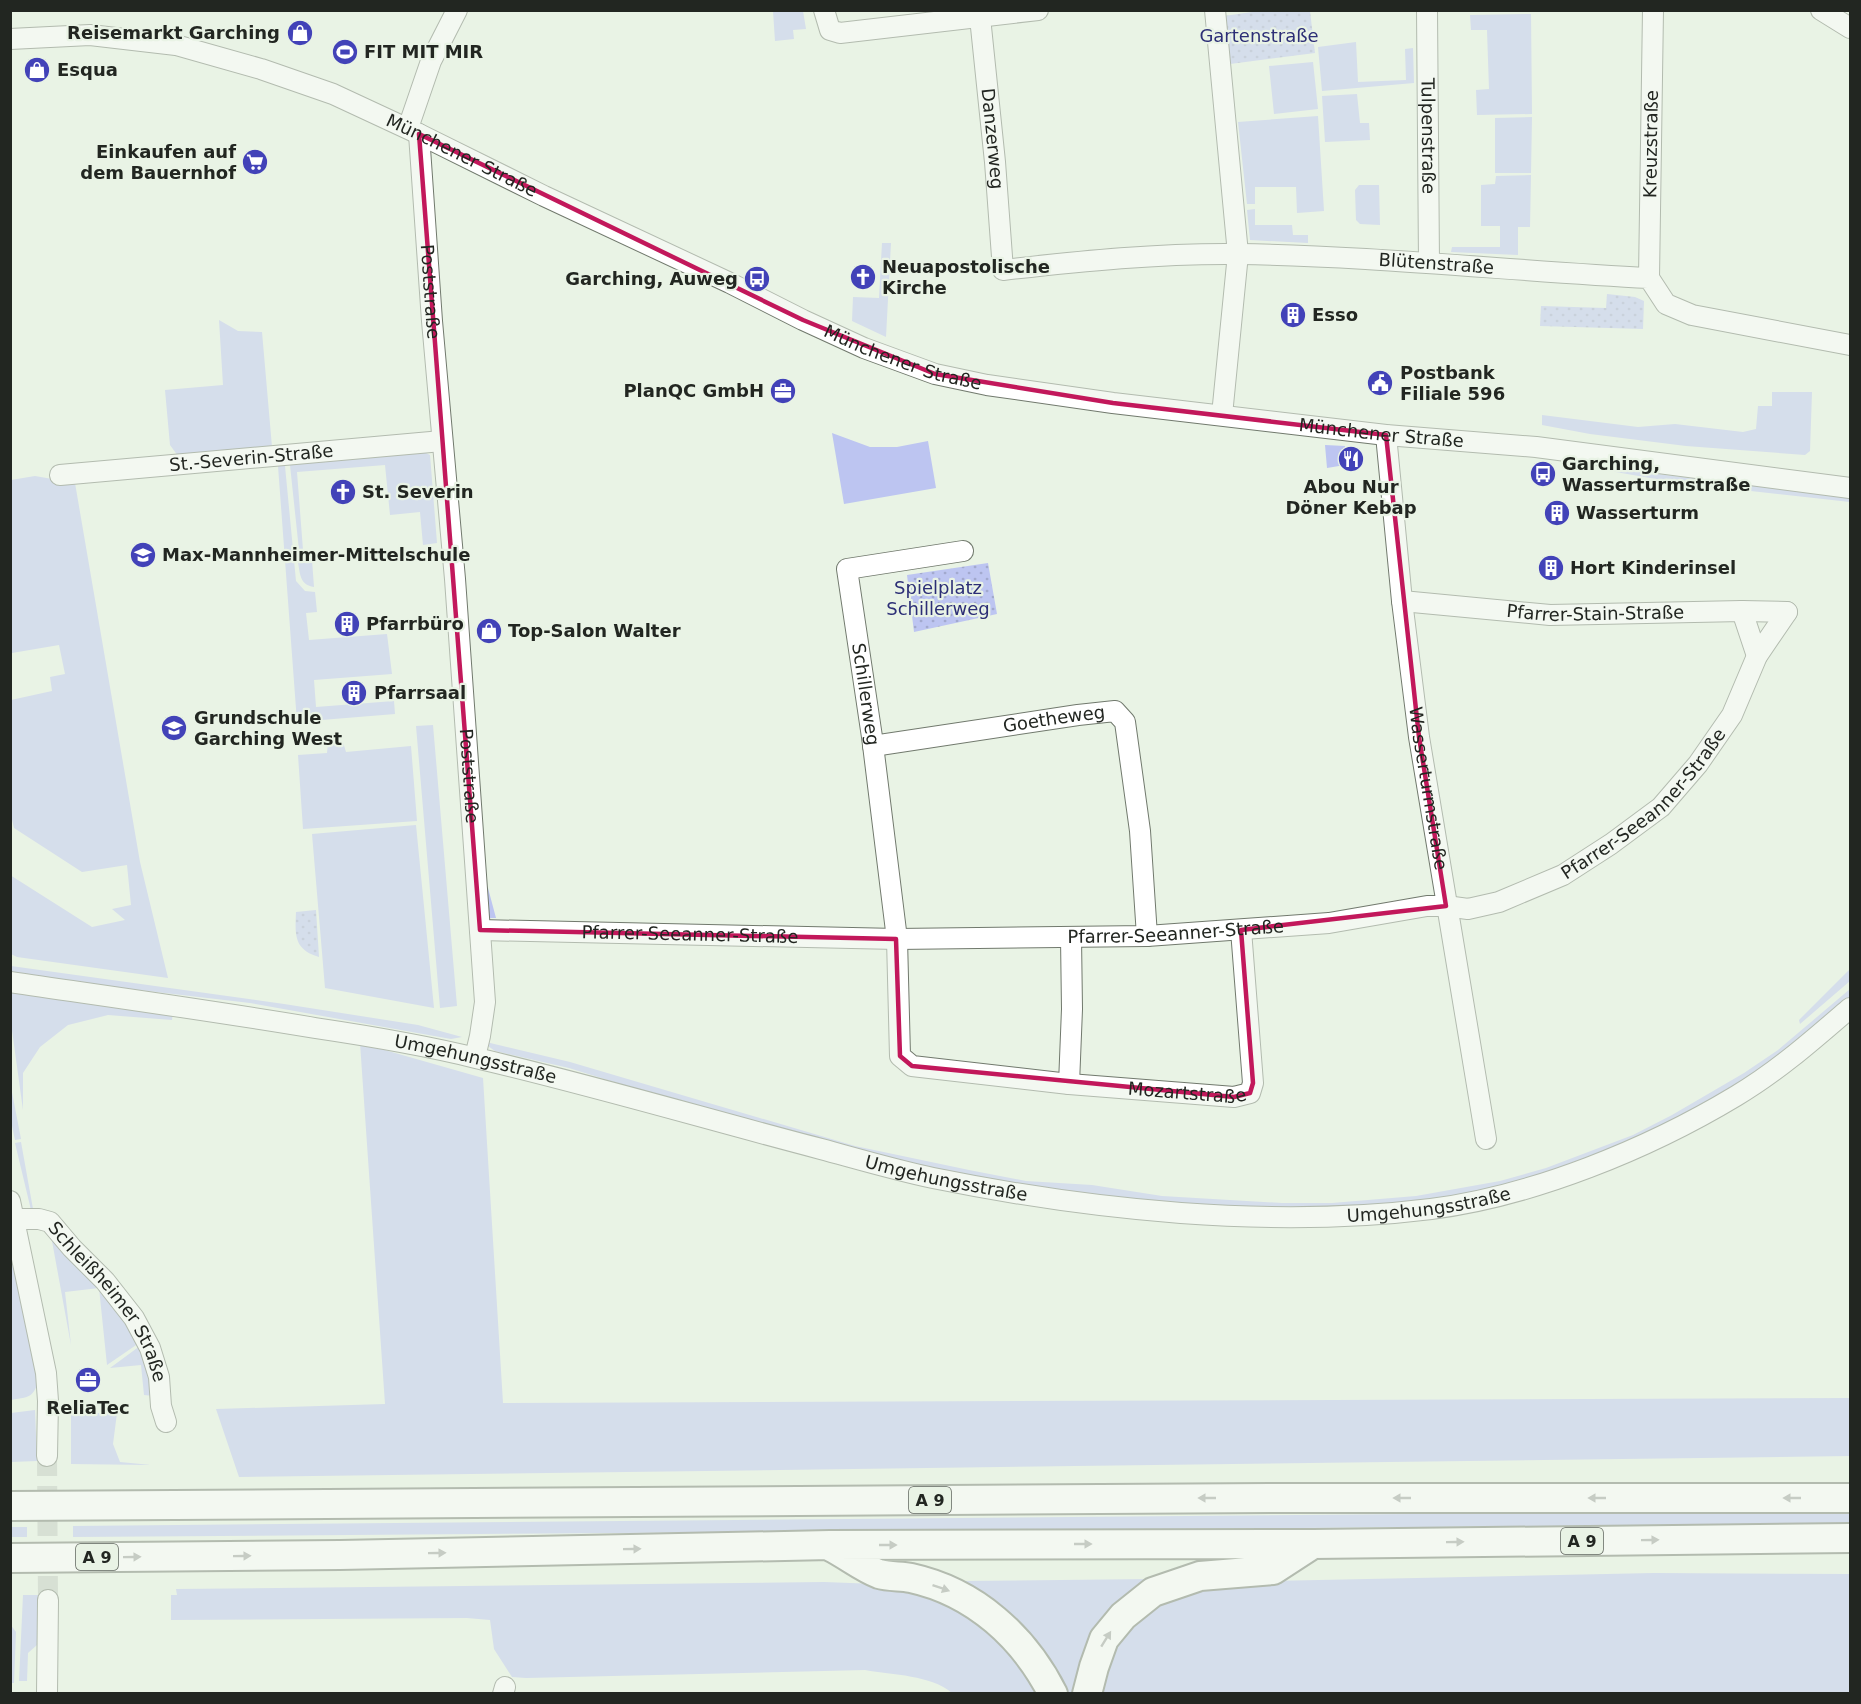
<svg xmlns="http://www.w3.org/2000/svg" width="1861" height="1704" viewBox="0 0 1861 1704" font-family="'DejaVu Sans',sans-serif">
  <defs>
    <pattern id="park-dots" width="8" height="8" patternUnits="userSpaceOnUse" patternTransform="scale(1.5)"><rect width="8" height="8" fill="#bdc5f1"/><path d="M2 2h.1M6 6h.1" fill="none" stroke="#a2a9ce" stroke-width="1.8" stroke-linecap="round"/></pattern>
  </defs>
  <rect width="100%" height="100%" fill="#e9f3e5"/>
  <path fill="#bdc5f1" d="M 773,11 L 803,11 L 806,29 L 793,30 L 794,39 L 775,41 Z
    M 1531,14 L 1532,114 L 1477,115 L 1476,90 L 1489,89 L 1487,30 L 1471,30 L 1470,15 Z
    M 1356,42 L 1358,82 L 1406,80 L 1405,49 L 1413,48 L 1414,83 L 1322,91 L 1318,47 Z
    M 1313,62 L 1318,109 L 1274,114 L 1269,66 Z
    M 1357,94 L 1360,123 L 1369,123 L 1370,140 L 1325,142 L 1322,96 Z
    M 1318,116 L 1324,211 L 1297,213 L 1296,187 L 1255,187 L 1255,204 L 1247,204 L 1238,122 Z
    M 1532,117 L 1531,173 L 1495,173 L 1495,118 Z
    M 1531,175 L 1530,227 L 1518,227 L 1518,255 L 1451,252 L 1452,247 L 1500,247 L 1500,226 L 1481,226 L 1481,185 L 1495,184 L 1496,176 Z
    M 1359,185 L 1379,185 L 1380,225 L 1360,224 L 1356,220 L 1355,190 Z
    M 1255,209 L 1255,225 L 1292,225 L 1293,235 L 1308,235 L 1308,243 L 1250,240 L 1247,210 Z
    M 882,243 L 891,243 L 886,337 L 852,321 L 853,297 L 879,298 Z
    M 219,320 L 238,331 L 262,332 L 272,447 L 178,456 L 170,445 L 165,390 L 223,385 Z
    M 1772,392 L 1812,392 L 1810,451 L 1805,455 L 1686,446 L 1590,434 L 1542,425 L 1542,415 L 1638,427 L 1675,424 L 1743,432 L 1756,429 L 1758,406 L 1772,406 Z
    M 832,433 L 870,447 L 897,447 L 928,441 L 936,488 L 844,504 Z
    M 1325,445 L 1345,446 L 1345,465 L 1327,468 Z
    M 422,451 L 430,455 L 437,543 L 423,545 L 420,512 L 390,515 L 385,465 L 297,472 L 303,550 L 299,550 L 290,465 Z
    M 278,466 L 285,466 L 296,581 L 305,591 L 315,592 L 317,612 L 306,613 L 309,640 L 387,634 L 392,674 L 314,680 L 316,707 L 394,701 L 395,714 L 297,722 Z
    M 1607,468 L 1850,497 L 1850,502 L 1679,483 L 1610,471 Z
    M 35,476 L 75,483 L 140,862 L 168,978 L 17,957 L 11,954 L 10,875 L 92,927 L 125,920 L 112,909 L 131,905 L 127,865 L 82,872 L 14,828 L 10,811 L 11,700 L 52,691 L 50,677 L 65,674 L 59,645 L 12,653 L 11,645 L 11,480 Z
    M 312,560 L 314,587 C 300,585 300,574 298,562 Z
    M 433,725 L 457,1006 L 440,1008 L 416,726 Z
    M 343,742 L 346,752 L 411,746 L 417,821 L 303,829 L 298,755 L 327,753 L 328,743 Z
    M 416,825 L 434,1008 L 325,988 L 312,834 Z
    M 482,881 L 488,888 L 496,918 L 486,918 Z
    M 11,966 L 284,1004 L 418,1025 L 462,1037 L 451,1039 L 250,1003 L 11,975 Z
    M 1850,969 L 1850,981 L 1800,1024 L 1799,1020 Z
    M 1850,989 L 1850,998 L 1817,1027 L 1748,1079 L 1676,1121 L 1599,1155 L 1501,1187 L 1417,1203 L 1282,1210 L 1161,1203 L 1025,1187 L 914,1167 L 659,1096 L 569,1068 L 495,1051 L 488,1046 L 486,1042 L 570,1062 L 855,1146 L 969,1170 L 1026,1181 L 1092,1185 L 1162,1196 L 1282,1203 L 1332,1203 L 1416,1196 L 1500,1181 L 1546,1168 L 1633,1135 L 1672,1115 L 1744,1073 L 1778,1050 Z
    M 10,992 L 173,1010 L 172,1020 L 108,1015 L 68,1025 L 40,1047 L 23,1073 L 23,1110 L 11,1023 Z
    M 360,1043 L 483,1078 L 503,1403 L 1850,1398 L 1850,1456 L 239,1477 L 216,1409 L 385,1404 Z
    M 11,1087 L 21,1139 L 15,1140 L 11,1121 Z
    M 21,1142 L 33,1209 L 31,1210 L 15,1143 Z
    M 50,1230 L 90,1273 L 142,1341 L 107,1365 L 99,1288 L 65,1292 L 71,1345 Z
    M 10,1249 L 38,1382 C 33,1399 26,1397 11,1400 Z
    M 144,1343 L 154,1396 L 144,1395 L 141,1365 L 110,1368 Z
    M 35,1410 L 37,1461 L 11,1462 L 11,1413 Z
    M 71,1413 L 117,1413 L 113,1444 L 120,1462 L 151,1465 L 71,1464 Z
    M 1850,1510 L 1850,1524 L 73,1537 L 73,1526 Z
    M 11,1527 L 27,1527 L 27,1537 L 11,1537 Z
    M 1654,1573 L 1850,1574 L 1850,1693 L 1096,1694 L 1115,1638 L 1158,1598 L 1224,1582 Z
    M 1152,1579 L 1079,1694 L 1062,1693 L 991,1601 L 963,1581 Z
    M 824,1582 L 902,1585 L 980,1618 L 1044,1693 L 952,1693 C 931,1675 893,1675 865,1670 L 526,1678 L 512,1677 L 494,1649 L 490,1620 L 467,1618 L 171,1620 L 171,1595 L 177,1595 L 176,1589 Z
    M 23,1595 L 40,1595 L 37,1645 L 28,1653 L 27,1681 L 19,1681 Z
    M 10,1624 L 16,1632 L 14,1683 L 11,1683 Z"/>
  <path fill="url(#park-dots)" d="M 1266,10 L 1310,11 L 1315,53 L 1230,64 L 1224,16 Z
    M 1607,294 L 1635,297 L 1644,301 L 1643,329 L 1540,326 L 1541,306 L 1606,308 Z
    M 988,563 L 997,614 L 914,632 L 907,575 Z
    M 316,910 L 319,957 C 294,949 295,936 296,912 Z"/>
  <g fill="none" stroke-linecap="round" stroke-linejoin="round">
    <path stroke="#c1cabe" stroke-width="20" stroke-dasharray="20 10" stroke-linecap="butt" d="M 47,1456 L 48,1600"/>
    <g stroke="#71796d" stroke-width="22">
      <g id="minor">
        <path d="M 824,10 L 830,30 L 840,33 L 1038,10"/>
        <path id="s1" d="M 976,10 L 981,27 L 995,162 L 1003,270 C 1081,261 1161,253 1239,254 C 1376,256 1512,271 1649,278 L 1666,304 L 1692,315 L 1850,345"/>
        <path d="M 1215,10 L 1238,254 L 1222,415"/>
        <path id="s2" d="M 1427,10 L 1429,263"/>
        <path d="M 1821,10 L 1850,28"/>
        <path id="s3" d="M 10,39 L 90,35 L 176,45 L 261,69 L 333,94 L 419,134 L 544,196 L 730,283 L 803,320 L 864,348 L 935,374 L 987,385 L 1113,403 L 1386,435 L 1536,447 L 1850,488"/>
        <path d="M 408,128 L 431,61 L 457,10"/>
        <path id="s4" d="M 419,134 L 432,321 L 455,579 L 485,1002 L 480,1036 L 475,1057"/>
        <path id="s5" d="M 1649,278 L 1653,10"/>
        <path id="s6" d="M 1386,435 L 1402,601 L 1419,737 L 1486,1139"/>
        <path id="s7" d="M 60,475 L 442,441"/>
        <path id="s8" d="M 963,551 L 847,569 L 872,737 L 897,939 L 900,1056 L 912,1066 L 1069,1084 L 1234,1097 L 1250,1093 L 1253,1083 L 1241,930"/>
        <path id="s9" d="M 1402,601 L 1550,615 L 1742,611 L 1787,612"/>
        <path d="M 1742,611 L 1757,656"/>
        <path id="s10" d="M 873,746 L 1078,715 L 1115,711 L 1125,722 L 1140,831 L 1147,936"/>
        <path id="s11" d="M 480,930 L 897,939 L 1147,936 L 1329,923 L 1427,906 L 1446,906 L 1468,909 L 1499,902 L 1563,875 L 1611,844 L 1661,807 L 1698,764 L 1732,715 L 1757,656 L 1787,612"/>
        <path id="s12" d="M 10,982 C 112,997 214,1011 315,1028 C 369,1036 423,1045 476,1058 C 592,1085 706,1119 821,1149 C 858,1159 895,1170 933,1178 C 1091,1210 1270,1229 1431,1209 C 1533,1196 1648,1149 1736,1096 C 1778,1071 1814,1039 1850,1008"/>
        <path d="M 1069,1084 L 1072,1009 L 1071,938"/>
        <path d="M 10,1201 L 46,1373 L 48,1401 L 47,1456"/>
        <path id="s13" d="M 14,1219 L 39,1219 L 50,1222 L 72,1248 L 105,1281 L 134,1318 L 150,1348 L 159,1377 L 161,1406 L 166,1422"/>
        <path d="M 47,1694 L 48,1600"/>
        <path d="M 503,1694 L 505,1687"/>
      </g>
    </g>
    <g stroke="#71796d" stroke-width="32">
      <path id="highway" d="M 10,1506 L 1270,1498 L 1850,1498
        M 831,1547 C 847,1555 863,1568 879,1574 C 889,1577 901,1576 911,1578 C 975,1592 1024,1637 1053,1694
        M 10,1558 L 340,1555 L 830,1545 L 1313,1544 L 1850,1538
        M 1087,1694 L 1094,1667 L 1104,1639 L 1123,1616 L 1153,1592 L 1200,1576 L 1273,1570 L 1313,1544"/>
    </g>
    <use href="#minor" stroke="#fff" stroke-width="20"/>
    <use href="#highway" stroke="#fff" stroke-width="28"/>
  </g>
  <defs><path id="oneway-solid" d="M-6-.8H1V-3.2L6.5 0L1 3.2V.8H-6Z" transform="scale(1.5)"/></defs>
  <g fill="#9c9d9b">
    <use href="#oneway-solid" transform="translate(1207 1498) rotate(180)"/>
    <use href="#oneway-solid" transform="translate(1402 1498) rotate(-180)"/>
    <use href="#oneway-solid" transform="translate(1597 1498) rotate(-180)"/>
    <use href="#oneway-solid" transform="translate(1792 1498) rotate(-180)"/>
    <use href="#oneway-solid" transform="translate(1650 1540) rotate(-1)"/>
    <use href="#oneway-solid" transform="translate(1455 1542) rotate(-1)"/>
    <use href="#oneway-solid" transform="translate(1083 1544)"/>
    <use href="#oneway-solid" transform="translate(888 1545)"/>
    <use href="#oneway-solid" transform="translate(632 1549) rotate(-1)"/>
    <use href="#oneway-solid" transform="translate(437 1553) rotate(-1)"/>
    <use href="#oneway-solid" transform="translate(242 1556) rotate(-1)"/>
    <use href="#oneway-solid" transform="translate(132 1557) rotate(-1)"/>
    <use href="#oneway-solid" transform="translate(941 1588) rotate(19)"/>
    <use href="#oneway-solid" transform="translate(1106 1639) rotate(-58)"/>
  </g>
  <path d="M0 0H1861V1704H0ZM 419,134 L 803,320 L 935,374 L 1113,403 L 1386,435 L 1419,737 L 1446,906 L 1241,930 L 1253,1083 L 1250,1093 L 1234,1097 L 912,1066 L 900,1056 L 896,939 L 480,930 Z" fill="#e9f3e5" fill-opacity=".55" fill-rule="evenodd"/>
  <path fill="none" stroke="#c2185b" stroke-width="4.5" stroke-linejoin="round" d="M 419,134 L 803,320 L 935,374 L 1113,403 L 1386,435 L 1419,737 L 1446,906 L 1241,930 L 1253,1083 L 1250,1093 L 1234,1097 L 912,1066 L 900,1056 L 896,939 L 480,930 Z"/>
  <defs>
    <g id="shop-disc" transform="scale(1.35)"><circle r="9.5" fill="#4242b8" stroke="#e9f3e5"/><path d="M-5-2.5h2.3a2.7 3.5 0 0 1 5.4 0H5L5.5 6h-11ZM-1.5-2.5h3a1.5 2.3 0 0 0-3 0Z" fill="#fff"/></g>
    <g id="stadium-disc" transform="scale(1.35)"><circle r="9.5" fill="#4242b8" stroke="#e9f3e5"/><path d="M0-5a6.5 5 0 1 0 0 10a6.5 5 0 1 0 0-10ZM-3.5-1.8h7v3.6h-7Z" fill="#fff"/></g>
    <g id="supermarket-disc" transform="scale(1.35)"><circle r="9.5" fill="#4242b8" stroke="#e9f3e5"/><path d="M-6-5.5h2.5l.6 2H6L4.5 2H-2.5L-4.4-4H-6ZM-1.5 3.2a1.3 1.3 0 1 0 .1 0ZM3 3.2a1.3 1.3 0 1 0 .1 0Z" fill="#fff"/></g>
    <g id="church-disc" transform="scale(1.35)"><circle r="9.5" fill="#4242b8" stroke="#e9f3e5"/><path d="M-1.2-6h2.4v3.5h3.3v2.4h-3.3V6h-2.4V-.1h-3.3v-2.4h3.3Z" fill="#fff"/></g>
    <g id="bus-disc" transform="scale(1.35)"><circle r="9.5" fill="#4242b8" stroke="#e9f3e5"/><path d="M-5-6H5V4H4V6H2V4H-2V6H-4V4H-5ZM-3.5-4V0h7V-4ZM-3.5 1.2v1.5H-2V1.2ZM2 1.2v1.5H3.5V1.2Z" fill="#fff"/></g>
    <g id="building-disc" transform="scale(1.35)"><circle r="9.5" fill="#4242b8" stroke="#e9f3e5"/><path d="M-4-6H4V6H1V3H-1V6H-4ZM-2.5-4.3h1.7v1.8h-1.7ZM.8-4.3h1.7v1.8H.8ZM-2.5-1h1.7V.8h-1.7ZM.8-1h1.7V.8H.8Z" fill="#fff"/></g>
    <g id="civic-disc" transform="scale(1.35)"><circle r="9.5" fill="#4242b8" stroke="#e9f3e5"/><path d="M-.6-6.5H3V-4.5H.6V-3L4-1V1h2V6H-6V1h2V-1L-.6-3ZM-1.2 2.5V6h2.4V2.5Z" fill="#fff"/></g>
    <g id="office-disc" transform="scale(1.35)"><circle r="9.5" fill="#4242b8" stroke="#e9f3e5"/><path d="M-6-3h4V-5.5h4V-3h4V5H-6ZM-1-4.5V-3h2v-1.5ZM-6 0V1H6V0Z" fill="#fff"/></g>
    <g id="restaurant-disc" transform="scale(1.35)"><circle r="9.5" fill="#4242b8" stroke="#e9f3e5"/><path d="M-5-6h1v4h1v-4h1v4h1v-4h1v5L-1.5 .5V6h-2V.5L-5-1ZM5-6V6H3V1.5H1.5Q1.5-4 5-6Z" fill="#fff"/></g>
    <g id="school-disc" transform="scale(1.35)"><circle r="9.5" fill="#4242b8" stroke="#e9f3e5"/><path d="M0-5L7-2L0 1L-7-2ZM-4 1L0 2.5L4 1V4Q0 6-4 4Z" fill="#fff"/></g>
  </defs>
  <g fill-rule="evenodd">
    <use href="#shop-disc" x="300" y="33"/>
    <use href="#stadium-disc" x="345" y="52"/>
    <use href="#shop-disc" x="37" y="70"/>
    <use href="#supermarket-disc" x="255" y="162"/>
    <use href="#church-disc" x="863" y="277"/>
    <use href="#bus-disc" x="757" y="279"/>
    <use href="#building-disc" x="1293" y="315"/>
    <use href="#civic-disc" x="1380" y="383"/>
    <use href="#office-disc" x="783" y="391"/>
    <use href="#restaurant-disc" x="1351" y="459"/>
    <use href="#bus-disc" x="1543" y="474"/>
    <use href="#church-disc" x="343" y="492"/>
    <use href="#building-disc" x="1557" y="513"/>
    <use href="#school-disc" x="143" y="555"/>
    <use href="#building-disc" x="1551" y="568"/>
    <use href="#building-disc" x="347" y="624"/>
    <use href="#shop-disc" x="489" y="631"/>
    <use href="#building-disc" x="354" y="693"/>
    <use href="#school-disc" x="174" y="728"/>
    <use href="#office-disc" x="88" y="1380"/>
  </g>
  <g text-anchor="middle" stroke-width="4.5" stroke-linejoin="round" paint-order="stroke">
    <g fill="#e9f3e5" stroke="#5e645c" stroke-width="1.5">
      <rect x="909" y="1487" width="42" height="26" rx="4.5"/>
      <rect x="1561" y="1528" width="42" height="26" rx="4.5"/>
      <rect x="76" y="1544" width="42" height="26" rx="4.5"/>
    </g>
    <g font-size="16" font-weight="bold" fill="#222621">
      <text x="930" y="1506">A 9</text>
      <text x="1582" y="1547">A 9</text>
      <text x="97" y="1563">A 9</text>
    </g>
    <g font-size="18" font-weight="bold" fill="#222621" stroke="#e9f3e5" text-anchor="start">
      <text x="280" y="39" text-anchor="end">Reisemarkt Garching</text>
      <text x="364" y="58">FIT MIT MIR</text>
      <text x="57" y="76">Esqua</text>
      <text x="236" y="158" text-anchor="end">Einkaufen auf<tspan x="236" dy="21">dem Bauernhof</tspan></text>
      <text x="882" y="273">Neuapostolische<tspan x="882" dy="21">Kirche</tspan></text>
      <text x="738" y="285" text-anchor="end">Garching, Auweg</text>
      <text x="1312" y="321">Esso</text>
      <text x="1400" y="379">Postbank<tspan x="1400" dy="21">Filiale 596</tspan></text>
      <text x="764" y="397" text-anchor="end">PlanQC GmbH</text>
      <text x="1562" y="470">Garching,<tspan x="1562" dy="21">Wasserturmstraße</tspan></text>
      <text x="1351" y="493" text-anchor="middle">Abou Nur<tspan x="1351" dy="21">Döner Kebap</tspan></text>
      <text x="362" y="498">St. Severin</text>
      <text x="1576" y="519">Wasserturm</text>
      <text x="162" y="561">Max-Mannheimer-Mittelschule</text>
      <text x="1570" y="574">Hort Kinderinsel</text>
      <text x="366" y="630">Pfarrbüro</text>
      <text x="508" y="637">Top-Salon Walter</text>
      <text x="374" y="699">Pfarrsaal</text>
      <text x="194" y="724">Grundschule<tspan x="194" dy="21">Garching West</tspan></text>
      <text x="88" y="1414" text-anchor="middle">ReliaTec</text>
    </g>
    <g font-size="18" fill="#2c2e76" stroke="#e9f3e5">
      <text x="1259" y="42">Gartenstraße</text>
      <text x="938" y="594">Spielplatz<tspan x="938" dy="21">Schillerweg</tspan></text>
    </g>
    <g font-size="18" fill="#222621" stroke="#e9f3e5">
      <text dy="6" stroke="none"><textPath href="#s2" startOffset="126">Tulpenstraße</textPath></text>
      <text dy="6" stroke="none"><textPath href="#s1" startOffset="130">Danzerweg</textPath></text>
      <text dy="6" stroke="none"><textPath href="#s5" startOffset="134">Kreuzstraße</textPath></text>
      <text dy="6" stroke="none"><textPath href="#s3" startOffset="474">Münchener Straße</textPath></text>
      <text dy="6" stroke="none"><textPath href="#s1" startOffset="696">Blütenstraße</textPath></text>
      <text dy="6" stroke="none"><textPath href="#s4" startOffset="158">Poststraße</textPath></text>
      <text dy="6" stroke="none"><textPath href="#s3" startOffset="960">Münchener Straße</textPath></text>
      <text dy="6" stroke="none"><textPath href="#s3" startOffset="1446">Münchener Straße</textPath></text>
      <text dy="6" stroke="none"><textPath href="#s7" startOffset="192">St.-Severin-Straße</textPath></text>
      <text dy="6" stroke="none"><textPath href="#s9" startOffset="194">Pfarrer-Stain-Straße</textPath></text>
      <text dy="6" stroke="none"><textPath href="#s8" startOffset="244">Schillerweg</textPath></text>
      <text dy="6" stroke="none"><textPath href="#s10" startOffset="183">Goetheweg</textPath></text>
      <text dy="6" stroke="none"><textPath href="#s4" startOffset="644">Poststraße</textPath></text>
      <text dy="6" stroke="none"><textPath href="#s6" startOffset="356">Wasserturmstraße</textPath></text>
      <text dy="6" stroke="none"><textPath href="#s11" startOffset="1200">Pfarrer-Seeanner-Straße</textPath></text>
      <text dy="6" stroke="none"><textPath href="#s11" startOffset="696">Pfarrer-Seeanner-Straße</textPath></text>
      <text dy="6" stroke="none"><textPath href="#s11" startOffset="210">Pfarrer-Seeanner-Straße</textPath></text>
      <text dy="6" stroke="none"><textPath href="#s12" startOffset="472">Umgehungsstraße</textPath></text>
      <text dy="6" stroke="none"><textPath href="#s8" startOffset="900">Mozartstraße</textPath></text>
      <text dy="6" stroke="none"><textPath href="#s12" startOffset="958">Umgehungsstraße</textPath></text>
      <text dy="6" stroke="none"><textPath href="#s12" startOffset="1444">Umgehungsstraße</textPath></text>
      <text dy="6" stroke="none"><textPath href="#s13" startOffset="136">Schleißheimer Straße</textPath></text>
    </g>
  </g>
  <rect width="1861" height="1704" fill="none" stroke="#222621" stroke-width="24"/>
</svg>
